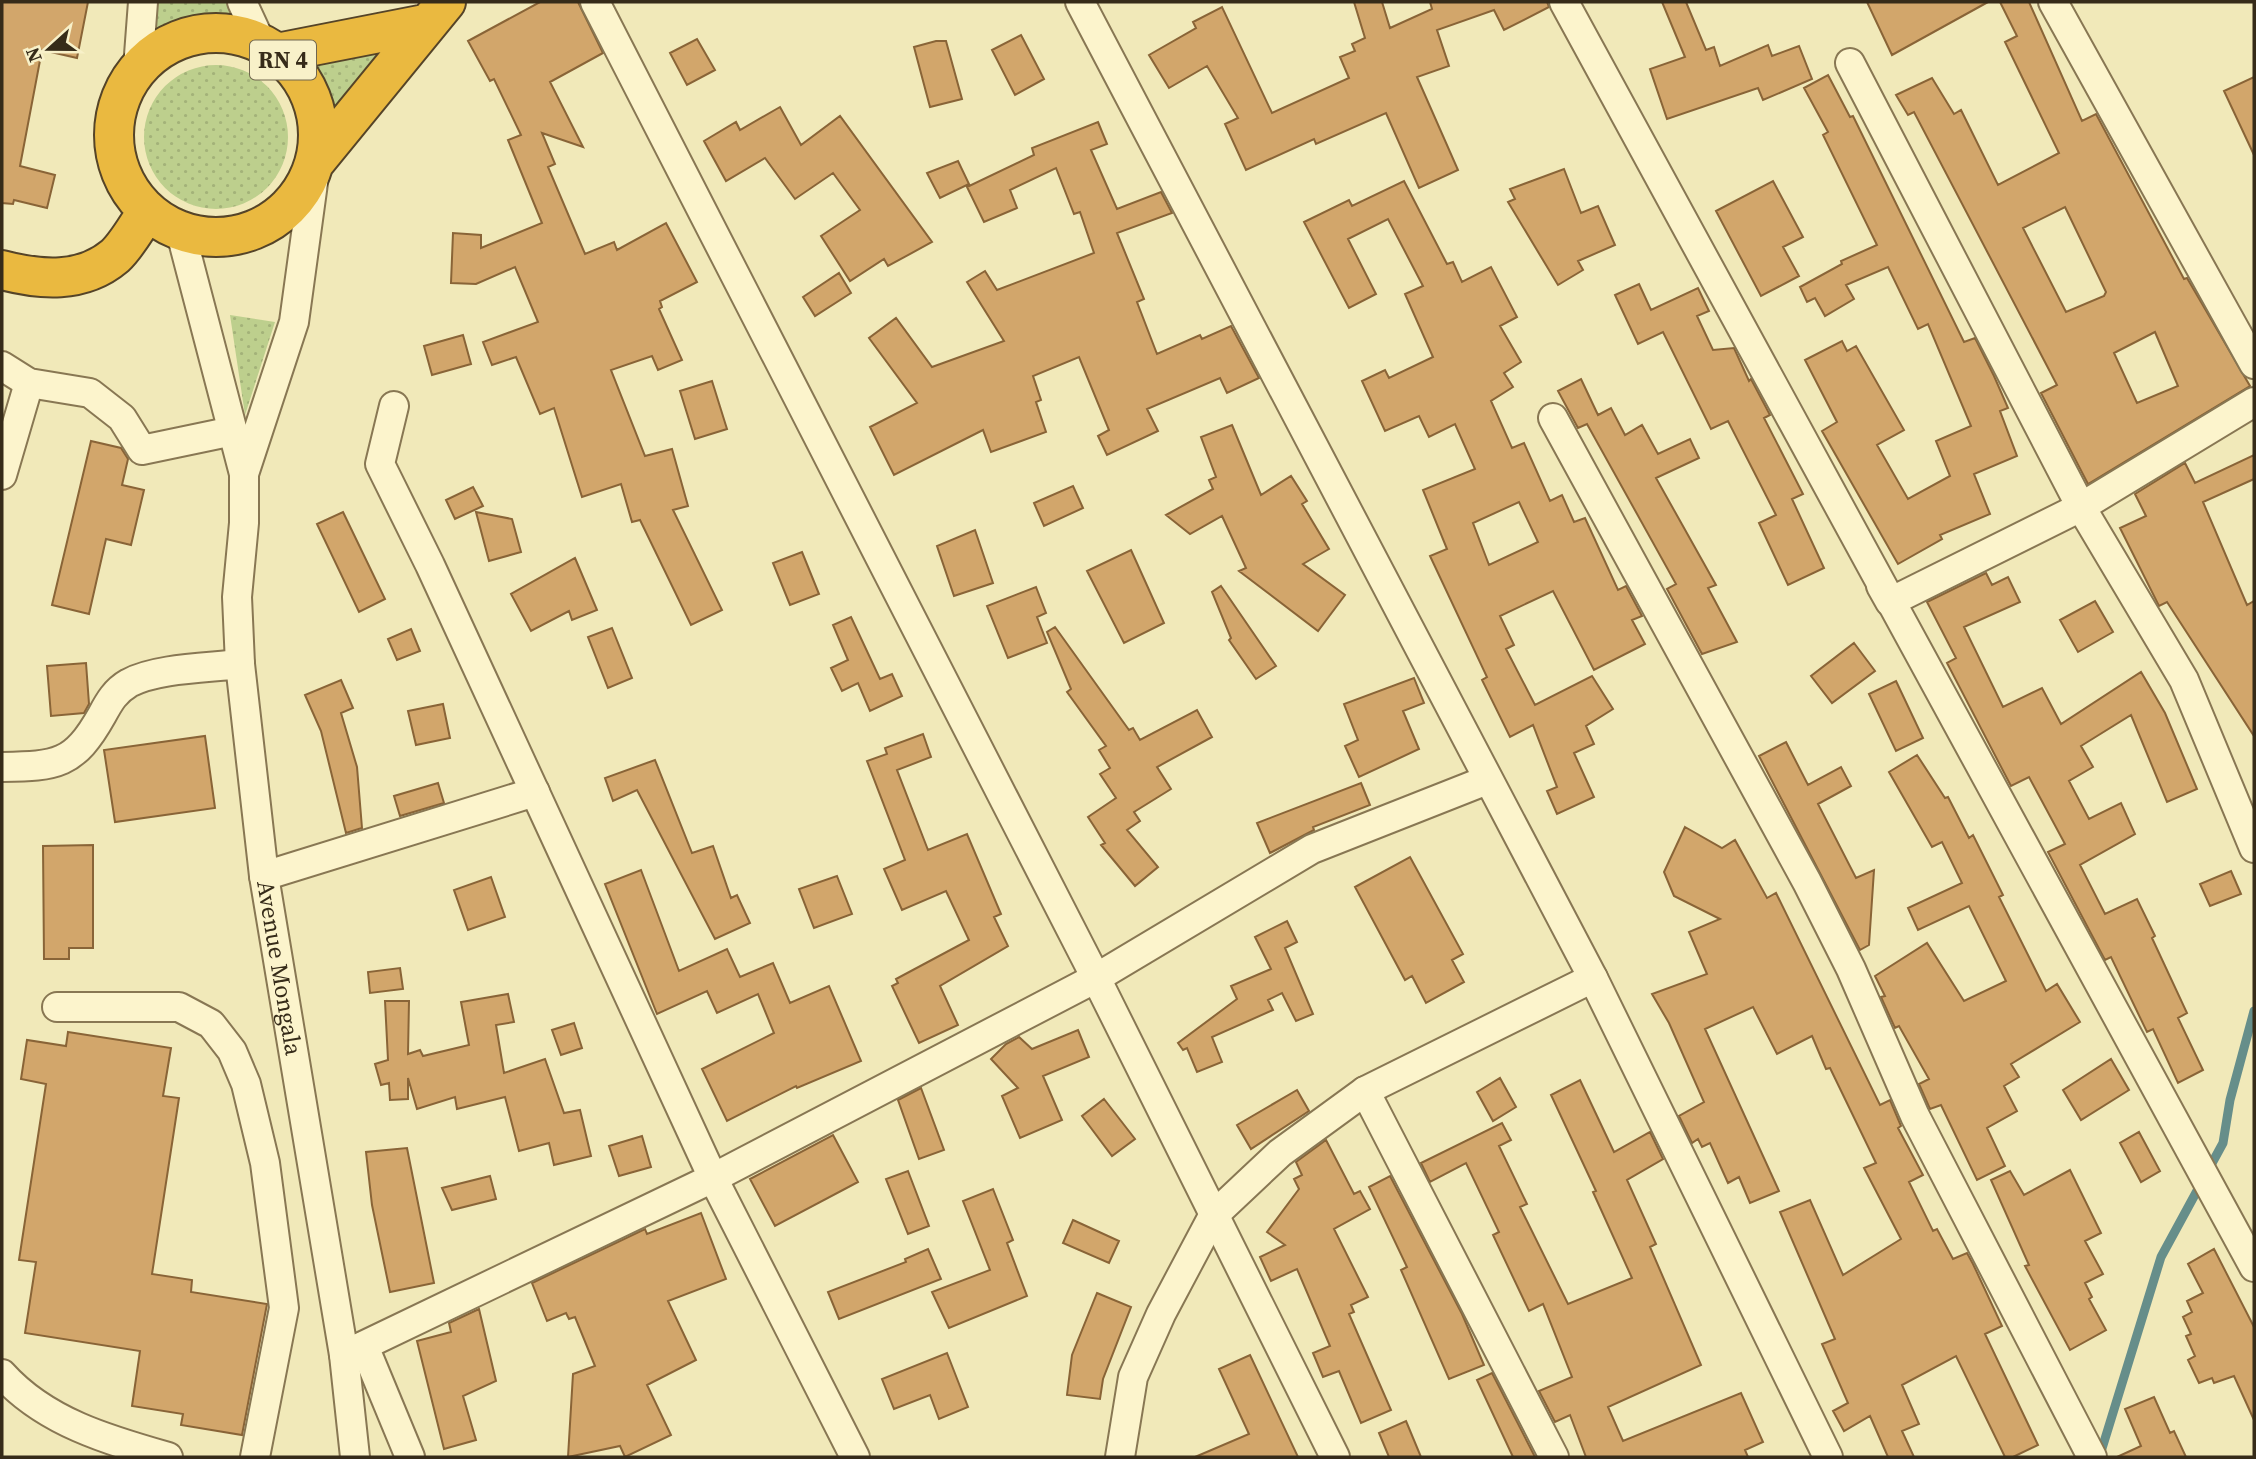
<svg xmlns="http://www.w3.org/2000/svg" width="2256" height="1459" viewBox="0 0 2256 1459" font-family="'Source Serif 4',serif">
  <defs>
    <pattern id="grass-dots" width="8" height="8" patternUnits="userSpaceOnUse" patternTransform="scale(1.75)"><rect width="8" height="8" fill="#bdcf8d"/><path d="M2 2h.1M6 6h.1" fill="none" stroke="#a3b279" stroke-width="1.8" stroke-linecap="round"/></pattern>
  </defs>
  <rect width="100%" height="100%" fill="#f1e9b9"/>
  <path fill="url(#grass-dots)" d="M 156,2 L 230,2 L 240,22 L 196,21 L 152,37 Z
    M 397,35 L 334,119 C 327,93 319,73 300,54 Z
    M144 137a72 72 0 1 1 144 0a72 72 0 1 1-144 0Z
    M 230,315 L 275,322 L 245,415 Z"/>
  <g fill="none" stroke-linecap="round" stroke-linejoin="round">
    <path stroke="#668e8a" stroke-width="9" d="M 2100,1455 L 2161,1257 L 2223,1143 L 2230,1100 L 2254,1011"/>
  </g>
  <path fill="#d2a66b" stroke="#896437" stroke-width="2" fill-rule="evenodd" d="M 2,2 L 88,2 L 77,58 L 42,50 L 20,166 L 55,175 L 47,208 L 14,200 L 13,204 L 2,203 Z
    M 540,2 L 578,2 L 603,53 L 550,82 L 583,147 L 542,133 L 555,164 L 548,167 L 585,254 L 614,242 L 617,250 L 666,223 L 697,282 L 660,301 L 662,307 L 659,309 L 682,360 L 658,370 L 652,356 L 611,370 L 645,456 L 672,449 L 688,506 L 673,510 L 722,610 L 691,625 L 640,520 L 632,522 L 621,484 L 582,497 L 554,408 L 540,414 L 516,357 L 492,365 L 483,342 L 538,322 L 515,267 L 476,284 L 451,283 L 453,233 L 481,235 L 481,248 L 542,223 L 508,140 L 521,135 L 494,79 L 490,81 L 468,41 Z
    M 1354,2 L 1382,2 L 1390,28 L 1432,9 L 1430,2 L 1547,2 L 1549,7 L 1504,30 L 1494,10 L 1437,30 L 1449,66 L 1417,77 L 1458,170 L 1419,188 L 1386,113 L 1316,144 L 1314,139 L 1246,170 L 1225,124 L 1238,118 L 1207,66 L 1169,88 L 1149,55 L 1196,28 L 1193,22 L 1222,7 L 1272,113 L 1349,78 L 1340,57 L 1355,51 L 1352,44 L 1365,38 Z
    M 1662,2 L 1686,2 L 1706,50 L 1714,47 L 1720,66 L 1768,45 L 1772,56 L 1799,46 L 1812,79 L 1763,100 L 1758,88 L 1667,119 L 1650,69 L 1685,57 Z
    M 1867,2 L 1988,2 L 1892,55 Z
    M 2000,2 L 2029,2 L 2082,121 L 2096,114 L 2184,279 L 2187,278 L 2250,386 L 2088,484 L 2041,393 L 2057,385 L 1914,112 L 1908,115 L 1896,95 L 1932,78 L 1954,114 L 1961,110 L 1998,185 L 2059,153 L 2005,42 L 2017,36 ZM 2065,207 L 2106,292 L 2104,296 L 2066,312 L 2023,228 ZM 2155,332 L 2178,386 L 2137,403 L 2114,353 Z
    M 1021,35 L 1044,79 L 1015,95 L 992,50 Z
    M 697,39 L 715,70 L 687,85 L 670,53 Z
    M 936,41 L 946,41 L 962,99 L 930,107 L 914,47 Z
    M 1828,75 L 1850,117 L 1853,116 L 1964,342 L 1975,338 L 1994,376 L 2008,408 L 2000,411 L 2017,456 L 1974,474 L 1990,514 L 1940,535 L 1942,539 L 1898,564 L 1822,431 L 1837,422 L 1805,360 L 1842,341 L 1847,351 L 1856,346 L 1904,430 L 1877,445 L 1908,499 L 1950,476 L 1936,441 L 1971,426 L 1928,324 L 1918,329 L 1888,267 L 1846,285 L 1854,299 L 1825,316 L 1815,298 L 1807,302 L 1800,287 L 1842,264 L 1841,261 L 1877,245 L 1823,135 L 1828,132 L 1804,88 Z
    M 2254,77 L 2254,155 L 2224,91 Z
    M 780,107 L 801,145 L 840,116 L 932,242 L 888,266 L 884,259 L 850,281 L 821,236 L 860,210 L 833,173 L 795,199 L 765,158 L 726,181 L 704,141 L 736,122 L 740,130 Z
    M 1098,122 L 1107,144 L 1091,150 L 1117,209 L 1161,192 L 1172,213 L 1117,233 L 1144,299 L 1137,302 L 1157,354 L 1200,335 L 1202,339 L 1231,326 L 1259,378 L 1227,393 L 1220,378 L 1147,409 L 1158,431 L 1107,455 L 1098,436 L 1109,430 L 1079,357 L 1033,376 L 1041,400 L 1036,402 L 1046,432 L 991,452 L 983,430 L 894,475 L 870,427 L 917,403 L 869,338 L 896,318 L 932,367 L 1004,341 L 967,282 L 985,271 L 997,290 L 1094,253 L 1080,212 L 1074,214 L 1056,168 L 1010,190 L 1017,208 L 984,222 L 967,187 L 1034,155 L 1032,148 Z
    M 958,161 L 969,184 L 940,198 L 927,173 Z
    M 1564,169 L 1581,213 L 1598,206 L 1615,245 L 1578,261 L 1583,270 L 1558,285 L 1508,202 L 1515,199 L 1510,189 Z
    M 1404,181 L 1447,264 L 1453,262 L 1462,282 L 1491,267 L 1517,317 L 1500,326 L 1521,362 L 1504,373 L 1513,387 L 1491,401 L 1512,448 L 1524,443 L 1550,501 L 1562,495 L 1574,522 L 1585,518 L 1618,590 L 1626,586 L 1642,616 L 1632,620 L 1645,644 L 1594,670 L 1553,591 L 1500,616 L 1514,645 L 1506,649 L 1535,705 L 1592,676 L 1613,709 L 1586,726 L 1594,744 L 1574,753 L 1594,797 L 1557,814 L 1547,791 L 1557,787 L 1533,725 L 1510,737 L 1482,680 L 1487,677 L 1430,556 L 1447,549 L 1423,490 L 1475,469 L 1455,424 L 1429,437 L 1419,416 L 1385,431 L 1362,381 L 1385,370 L 1389,378 L 1433,357 L 1405,294 L 1423,286 L 1388,219 L 1348,239 L 1376,294 L 1349,308 L 1304,222 L 1349,200 L 1352,206 ZM 1519,502 L 1538,542 L 1489,565 L 1473,523 Z
    M 1773,181 L 1803,237 L 1783,247 L 1799,276 L 1761,296 L 1716,211 Z
    M 839,273 L 851,293 L 815,316 L 803,297 Z
    M 1639,284 L 1651,310 L 1698,288 L 1709,311 L 1697,316 L 1713,350 L 1734,348 L 1749,381 L 1751,379 L 1770,415 L 1764,418 L 1803,494 L 1792,499 L 1824,568 L 1788,585 L 1759,523 L 1776,515 L 1728,421 L 1711,429 L 1663,332 L 1638,344 L 1615,295 Z
    M 463,335 L 471,364 L 432,375 L 424,346 Z
    M 1581,379 L 1598,415 L 1611,408 L 1625,435 L 1642,425 L 1658,454 L 1690,439 L 1699,458 L 1656,478 L 1716,585 L 1708,588 L 1737,642 L 1702,654 L 1667,589 L 1676,584 L 1587,424 L 1578,428 L 1558,391 Z
    M 712,381 L 727,429 L 695,439 L 680,391 Z
    M 1232,425 L 1261,495 L 1291,476 L 1307,501 L 1302,504 L 1329,549 L 1303,564 L 1345,595 L 1318,631 L 1239,571 L 1246,568 L 1222,516 L 1190,534 L 1166,515 L 1213,489 L 1209,480 L 1216,477 L 1201,437 Z
    M 91,441 L 121,448 L 128,459 L 122,485 L 144,490 L 131,545 L 106,539 L 89,614 L 52,605 Z
    M 2254,455 L 2254,479 L 2203,502 L 2247,605 L 2254,601 L 2254,736 L 2167,602 L 2159,606 L 2120,528 L 2146,516 L 2135,494 L 2185,463 L 2195,483 Z
    M 1073,486 L 1083,508 L 1044,526 L 1034,503 Z
    M 473,487 L 483,506 L 455,519 L 446,500 Z
    M 343,512 L 385,599 L 359,612 L 317,524 Z
    M 476,512 L 512,519 L 521,552 L 489,561 Z
    M 975,530 L 993,583 L 954,596 L 937,546 Z
    M 1131,550 L 1164,623 L 1124,643 L 1087,571 Z
    M 802,552 L 819,594 L 790,605 L 773,563 Z
    M 575,558 L 597,610 L 572,620 L 569,611 L 531,631 L 511,594 Z
    M 1986,573 L 1992,585 L 2008,577 L 2020,602 L 1964,627 L 2003,707 L 2042,688 L 2061,724 L 2141,672 L 2165,713 L 2197,789 L 2167,802 L 2131,715 L 2081,746 L 2093,767 L 2069,781 L 2089,819 L 2121,803 L 2135,834 L 2080,865 L 2105,914 L 2137,899 L 2155,936 L 2152,938 L 2187,1013 L 2178,1018 L 2203,1070 L 2178,1083 L 2153,1029 L 2147,1032 L 2111,957 L 2105,960 L 2048,852 L 2065,844 L 2029,777 L 2011,786 L 1947,663 L 1956,658 L 1927,602 Z
    M 1221,586 L 1276,666 L 1256,679 L 1229,640 L 1231,638 L 1212,592 Z
    M 1036,587 L 1046,613 L 1037,617 L 1047,643 L 1008,658 L 987,606 Z
    M 2095,601 L 2113,632 L 2078,652 L 2060,620 Z
    M 851,617 L 880,679 L 892,674 L 902,696 L 870,711 L 858,683 L 842,691 L 831,668 L 848,660 L 833,625 Z
    M 1055,627 L 1129,730 L 1133,728 L 1140,740 L 1197,710 L 1212,737 L 1157,767 L 1171,789 L 1134,812 L 1140,821 L 1127,830 L 1158,867 L 1135,886 L 1101,845 L 1105,843 L 1088,817 L 1116,798 L 1100,774 L 1110,768 L 1099,750 L 1106,746 L 1067,692 L 1071,689 L 1047,632 Z
    M 612,628 L 632,678 L 608,688 L 588,637 Z
    M 411,629 L 420,651 L 397,660 L 388,639 Z
    M 1854,643 L 1875,671 L 1832,703 L 1811,676 Z
    M 86,663 L 89,704 L 84,713 L 51,716 L 47,666 Z
    M 1414,678 L 1424,703 L 1403,711 L 1419,749 L 1359,777 L 1345,746 L 1358,740 L 1344,704 Z
    M 341,680 L 353,708 L 341,713 L 357,767 L 362,828 L 346,833 L 321,731 L 305,695 Z
    M 1896,681 L 1923,738 L 1896,751 L 1869,694 Z
    M 443,704 L 450,738 L 416,745 L 408,711 Z
    M 923,734 L 931,757 L 897,770 L 928,850 L 967,834 L 1001,914 L 994,917 L 1008,946 L 940,986 L 958,1025 L 919,1043 L 892,986 L 898,983 L 896,979 L 969,940 L 946,891 L 902,910 L 884,869 L 905,860 L 867,761 L 887,754 L 885,748 Z
    M 205,736 L 215,808 L 115,822 L 104,750 Z
    M 1786,742 L 1808,785 L 1841,767 L 1851,786 L 1818,804 L 1856,878 L 1874,870 L 1869,945 L 1860,950 L 1759,756 Z
    M 1917,755 L 1945,798 L 1948,797 L 1969,838 L 1973,835 L 2003,895 L 1999,897 L 2046,991 L 2057,984 L 2080,1022 L 2011,1064 L 2019,1077 L 2004,1086 L 2017,1111 L 1987,1128 L 2005,1166 L 1977,1180 L 1941,1105 L 1930,1109 L 1919,1084 L 1929,1079 L 1899,1026 L 1895,1028 L 1881,997 L 1885,996 L 1875,976 L 1927,943 L 1964,1001 L 2006,981 L 1969,906 L 1918,930 L 1908,908 L 1962,883 L 1942,842 L 1932,847 L 1889,772 Z
    M 655,760 L 692,853 L 713,846 L 731,898 L 737,895 L 750,923 L 715,939 L 637,790 L 613,801 L 605,778 Z
    M 438,783 L 444,803 L 400,816 L 394,796 Z
    M 1361,783 L 1370,805 L 1313,827 L 1314,830 L 1270,853 L 1257,823 Z
    M 1685,827 L 1722,848 L 1735,840 L 1767,898 L 1776,893 L 1880,1105 L 1890,1100 L 1901,1126 L 1898,1128 L 1923,1175 L 1909,1182 L 1933,1231 L 1937,1229 L 1953,1259 L 1967,1253 L 1973,1264 L 2002,1326 L 1985,1334 L 2038,1445 L 2013,1457 L 2005,1457 L 1956,1356 L 1902,1385 L 1919,1424 L 1902,1431 L 1914,1457 L 1888,1457 L 1870,1416 L 1844,1431 L 1833,1411 L 1848,1403 L 1822,1344 L 1835,1339 L 1780,1212 L 1810,1200 L 1843,1275 L 1901,1239 L 1864,1168 L 1876,1163 L 1830,1068 L 1826,1069 L 1812,1036 L 1777,1054 L 1753,1007 L 1705,1029 L 1779,1191 L 1750,1203 L 1739,1177 L 1728,1183 L 1710,1143 L 1702,1147 L 1698,1139 L 1692,1143 L 1679,1116 L 1704,1102 L 1669,1023 L 1652,994 L 1707,974 L 1689,932 L 1720,919 L 1674,896 L 1664,872 Z
    M 93,845 L 93,948 L 69,948 L 69,959 L 44,959 L 43,846 Z
    M 1410,857 L 1463,954 L 1452,960 L 1464,982 L 1426,1003 L 1412,976 L 1405,980 L 1355,887 Z
    M 641,870 L 679,971 L 727,949 L 740,977 L 773,963 L 790,1003 L 829,986 L 861,1061 L 797,1088 L 796,1086 L 727,1121 L 702,1069 L 774,1033 L 758,994 L 717,1013 L 707,991 L 657,1014 L 605,884 Z
    M 2231,871 L 2241,894 L 2210,906 L 2200,884 Z
    M 837,876 L 852,914 L 814,928 L 799,889 Z
    M 491,877 L 505,917 L 468,930 L 454,890 Z
    M 1287,921 L 1297,942 L 1285,948 L 1313,1014 L 1296,1021 L 1282,993 L 1268,1000 L 1273,1010 L 1212,1037 L 1222,1062 L 1197,1072 L 1187,1048 L 1183,1050 L 1178,1043 L 1237,999 L 1231,986 L 1271,969 L 1255,937 Z
    M 400,968 L 403,989 L 370,993 L 368,972 Z
    M 508,994 L 514,1022 L 496,1025 L 504,1073 L 545,1059 L 564,1113 L 580,1110 L 591,1156 L 554,1165 L 549,1143 L 519,1151 L 505,1097 L 457,1109 L 455,1097 L 417,1109 L 408,1078 L 408,1099 L 390,1100 L 389,1083 L 381,1085 L 375,1064 L 388,1060 L 385,1001 L 409,1001 L 408,1054 L 420,1050 L 423,1056 L 469,1045 L 461,1002 Z
    M 574,1023 L 582,1048 L 561,1055 L 552,1030 Z
    M 1078,1030 L 1089,1057 L 1043,1076 L 1062,1120 L 1020,1138 L 1002,1096 L 1018,1088 L 991,1059 L 1006,1044 L 1019,1037 L 1032,1049 Z
    M 68,1032 L 171,1048 L 163,1096 L 179,1098 L 152,1274 L 192,1280 L 191,1292 L 267,1304 L 242,1435 L 181,1425 L 183,1414 L 132,1406 L 140,1351 L 25,1333 L 36,1262 L 19,1260 L 46,1084 L 21,1079 L 27,1040 L 66,1046 Z
    M 2111,1059 L 2129,1090 L 2081,1120 L 2063,1090 Z
    M 1500,1078 L 1516,1107 L 1493,1121 L 1477,1092 Z
    M 1580,1080 L 1614,1152 L 1650,1132 L 1663,1159 L 1627,1180 L 1656,1244 L 1650,1247 L 1701,1365 L 1608,1407 L 1623,1441 L 1741,1393 L 1763,1442 L 1745,1450 L 1748,1457 L 1586,1457 L 1570,1415 L 1555,1422 L 1539,1391 L 1572,1377 L 1543,1304 L 1529,1311 L 1493,1235 L 1499,1232 L 1466,1163 L 1430,1182 L 1421,1163 L 1502,1123 L 1511,1140 L 1499,1146 L 1527,1204 L 1520,1207 L 1568,1304 L 1632,1278 L 1593,1192 L 1596,1191 L 1551,1095 Z
    M 921,1088 L 944,1150 L 919,1159 L 898,1100 Z
    M 1297,1090 L 1309,1111 L 1251,1149 L 1237,1125 Z
    M 1104,1099 L 1135,1139 L 1112,1156 L 1082,1116 Z
    M 2139,1132 L 2160,1171 L 2141,1182 L 2120,1143 Z
    M 833,1135 L 858,1182 L 775,1226 L 750,1179 Z
    M 642,1136 L 651,1167 L 619,1176 L 609,1146 Z
    M 1326,1140 L 1354,1194 L 1360,1191 L 1370,1209 L 1334,1229 L 1368,1297 L 1351,1305 L 1354,1312 L 1349,1314 L 1391,1410 L 1361,1423 L 1339,1371 L 1323,1377 L 1313,1353 L 1330,1346 L 1297,1269 L 1271,1281 L 1260,1257 L 1285,1245 L 1267,1232 L 1299,1189 L 1294,1179 L 1302,1175 L 1296,1162 Z
    M 407,1148 L 434,1283 L 390,1292 L 372,1205 L 366,1152 Z
    M 2070,1170 L 2101,1233 L 2085,1241 L 2103,1274 L 2085,1283 L 2092,1297 L 2089,1299 L 2106,1330 L 2070,1350 L 2025,1266 L 2029,1265 L 1991,1180 L 2010,1171 L 2024,1195 Z
    M 908,1171 L 929,1226 L 908,1234 L 886,1179 Z
    M 490,1176 L 496,1199 L 452,1210 L 442,1188 Z
    M 1390,1176 L 1462,1314 L 1484,1365 L 1449,1379 L 1401,1270 L 1407,1267 L 1369,1187 Z
    M 993,1189 L 1013,1240 L 1007,1243 L 1027,1296 L 949,1328 L 932,1292 L 990,1270 L 963,1201 Z
    M 701,1213 L 726,1279 L 668,1301 L 696,1360 L 647,1385 L 671,1435 L 625,1457 L 620,1446 L 568,1457 L 573,1374 L 595,1366 L 575,1317 L 569,1319 L 566,1313 L 547,1321 L 532,1283 L 645,1229 L 647,1234 Z
    M 1073,1220 L 1119,1241 L 1109,1263 L 1063,1243 Z
    M 928,1249 L 941,1279 L 839,1319 L 828,1292 L 906,1262 L 905,1259 Z
    M 2214,1249 L 2254,1327 L 2254,1420 L 2234,1376 L 2214,1383 L 2212,1378 L 2199,1383 L 2188,1360 L 2195,1356 L 2186,1336 L 2191,1334 L 2183,1317 L 2192,1312 L 2187,1301 L 2203,1293 L 2188,1264 Z
    M 1097,1293 L 1131,1307 L 1103,1379 L 1100,1399 L 1067,1395 L 1072,1355 Z
    M 479,1309 L 496,1381 L 463,1396 L 476,1440 L 444,1449 L 417,1341 L 451,1332 L 449,1323 Z
    M 947,1353 L 968,1407 L 939,1419 L 930,1395 L 894,1409 L 882,1379 Z
    M 1250,1355 L 1298,1457 L 1195,1457 L 1249,1434 L 1219,1369 Z
    M 1492,1373 L 1535,1457 L 1513,1457 L 1477,1380 Z
    M 2154,1397 L 2170,1433 L 2174,1431 L 2186,1457 L 2117,1457 L 2141,1446 L 2125,1409 Z
    M 1406,1421 L 1421,1457 L 1389,1457 L 1379,1433 Z"/>
  <g fill="none" stroke-linecap="round" stroke-linejoin="round">
    <g stroke="#887753" stroke-width="32">
      <g id="minor">
        <path d="M 242,2 L 261,43"/>
        <path d="M 595,2 L 1096,978 L 1335,1457"/>
        <path d="M 1080,2 L 1593,978 L 1828,1457"/>
        <path d="M 1564,2 L 2254,1267"/>
        <path d="M 2053,2 L 2254,364"/>
        <path d="M 1850,63 L 2081,507 L 2184,680 L 2254,848"/>
        <path d="M 138,68 L 143,2"/>
        <path id="s1" d="M 181,233 L 244,474 L 244,523 L 237,597 L 240,664 L 264,876 L 344,1355 L 355,1457"/>
        <path d="M 2,366 L 29,383 L 90,393 L 122,418 L 142,450 L 233,431"/>
        <path d="M 394,406 L 380,464 L 430,565 L 713,1178 L 855,1457"/>
        <path d="M 1553,418 L 1807,882 L 1851,969 L 1915,1116 L 2092,1457"/>
        <path d="M 244,474 L 294,322 L 316,161"/>
        <path d="M 2,475 L 29,383"/>
        <path d="M 1881,586 L 1890,602 L 2081,507 L 2254,402"/>
        <path d="M 2,767 C 57,766 74,765 102,715 C 109,702 115,691 129,683 C 157,668 208,668 240,664"/>
        <path d="M 264,876 L 535,792"/>
        <path d="M 57,1007 L 179,1007 L 211,1024 L 232,1051 L 246,1084 L 265,1163 L 284,1308 L 255,1457"/>
        <path d="M 1365,1091 L 1554,1457"/>
        <path d="M 364,1346 L 410,1457"/>
        <path d="M 344,1355 L 713,1178 L 1096,978 L 1312,849 L 1487,780"/>
        <path d="M 2,1374 C 45,1422 108,1440 168,1457"/>
        <path d="M 1120,1457 L 1133,1377 L 1161,1314 L 1213,1216 L 1280,1153 L 1365,1091 L 1593,978"/>
      </g>
    </g>
    <g stroke="#554428" stroke-width="42">
      <path id="highway" d="M114 135a102 102 0 1 1 204 0a102 102 0 1 1-204 0Z
        M 277,53 L 425,24
        M 316,161 L 446,2
        M 2,270 C 40,280 82,284 115,256 C 127,245 137,226 147,212"/>
    </g>
    <use href="#minor" stroke="#fcf4cc" stroke-width="28"/>
    <use href="#highway" stroke="#eab940" stroke-width="38"/>
  </g>
  <g text-anchor="middle" stroke-width="7" stroke-linejoin="round" paint-order="stroke">
    <rect fill="#f8f1c9" stroke="#70664e" stroke-width="2" x="250" y="40.5" width="66" height="39" rx="5"/>
    <g font-size="23" font-weight="bold" fill="#362b19">
      <text x="283" y="68">RN 4</text>
    </g>
    <g font-size="24" fill="#362b19" stroke="#f8f1c9">
      <text dy="8" stroke="none"><textPath href="#s1" startOffset="746">Avenue Mongala</textPath></text>
    </g>
  </g>
  <rect width="2256" height="1459" fill="none" stroke="#362b19" stroke-width="7"/>
  <g transform="translate(49 49) rotate(249)" stroke="#f8f1c9" stroke-width="5" paint-order="stroke">
  <path d="M0-5L12 26L0 18L-12 26Z" fill="#362b19"/>
  <text y="-10" font-size="19" font-weight="bold" text-anchor="middle" fill="#362b19">N</text>
  </g>
</svg>
